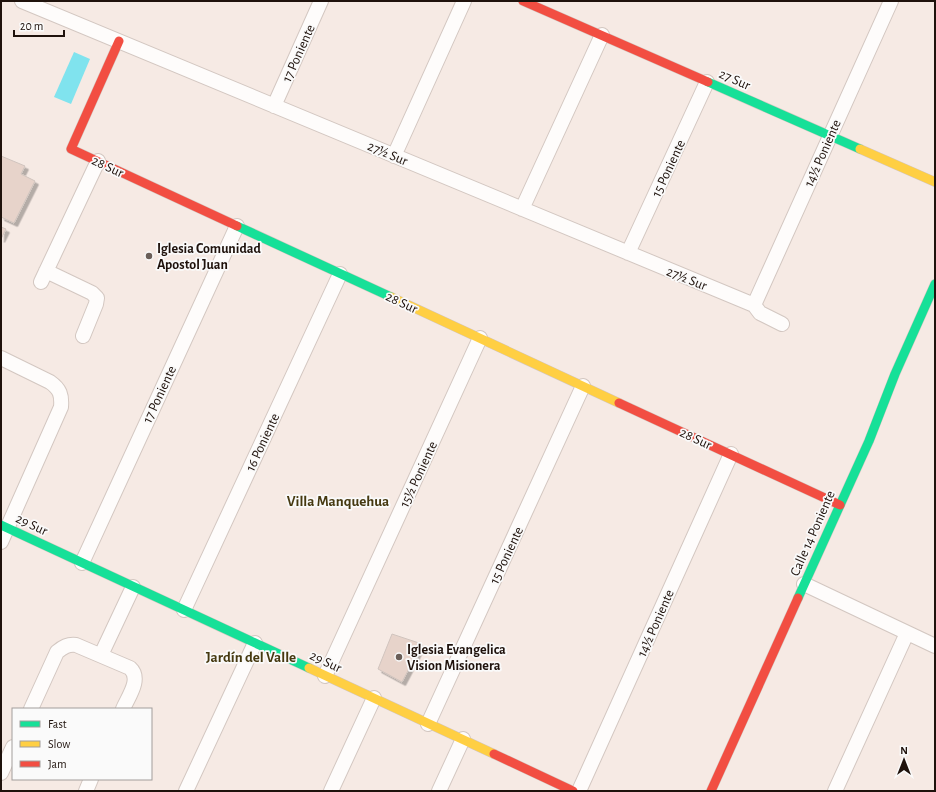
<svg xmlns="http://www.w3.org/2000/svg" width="936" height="792" viewBox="0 0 936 792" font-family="'Alegreya Sans',sans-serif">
  <defs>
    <filter id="shadow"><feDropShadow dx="3.5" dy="3.5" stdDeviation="0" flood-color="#0004"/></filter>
  </defs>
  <rect width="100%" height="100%" fill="#f6eae4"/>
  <path fill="#80e3ee" d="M 74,52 L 90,59 L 71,104 L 54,97 Z"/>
  <path fill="#e7d3ca" stroke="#d0c4be" filter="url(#shadow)" d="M 1,156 L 25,166 L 21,174 L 35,181 L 14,223 L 1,217 Z
    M 1,227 L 6,229 L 1,239 Z
    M 392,634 L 422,644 L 402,682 L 378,669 Z"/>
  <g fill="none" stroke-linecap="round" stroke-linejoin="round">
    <g stroke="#d3c7c1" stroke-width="16">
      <path id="street" d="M 22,1 L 754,305
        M 274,106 L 321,1
        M 394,156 L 464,1
        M 522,209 L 602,35
        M 628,253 L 707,82
        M 46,271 L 92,293 L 97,298 L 96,304 L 83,336
        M 41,282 L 98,161
        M 754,305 L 891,1
        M 754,305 L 760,313 L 782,324
        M 1,358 L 50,382 C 60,389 62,395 61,407 L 1,542
        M 82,563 L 237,226
        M 804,584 L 935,646
        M 184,610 L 340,274
        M 101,655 L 133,587
        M 325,676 L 480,338
        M 31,709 L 57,652 C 63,647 68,644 76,645 L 130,668 C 142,679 128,697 123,709
        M 428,724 L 583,386
        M 1,773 L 13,747
        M 86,791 L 91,779
        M 186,791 L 255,643
        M 331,791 L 374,698
        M 439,791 L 463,739
        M 579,791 L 731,454
        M 835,791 L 907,633"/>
    </g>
    <g stroke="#d3c7c1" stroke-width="10">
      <path id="fast" d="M 708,82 L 860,149
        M 237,226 L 391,297
        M 1,525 L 309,668
        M 798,598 L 869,441 L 895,374 L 935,284"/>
    </g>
    <g stroke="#d3c7c1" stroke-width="10">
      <path id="slow" d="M 860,149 L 935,182
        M 391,297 L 619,403
        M 309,668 L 494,754"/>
    </g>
    <g stroke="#d3c7c1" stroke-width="10">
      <path id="jam" d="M 523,1 L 708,82
        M 119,41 L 71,149 L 237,226
        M 619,403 L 840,505
        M 494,754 L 573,791
        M 711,791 L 798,598"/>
    </g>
    <use href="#street" stroke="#fefcfb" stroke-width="14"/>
    <use href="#fast" stroke="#16e098" stroke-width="9"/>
    <use href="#slow" stroke="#ffcf43" stroke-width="9"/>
    <use href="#jam" stroke="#f24e42" stroke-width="9"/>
  </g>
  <g fill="#6a5e58" stroke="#fafafa" stroke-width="1.5">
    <circle cx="149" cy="256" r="4"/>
    <circle cx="399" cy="657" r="4"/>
  </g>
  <g text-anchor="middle" stroke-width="3.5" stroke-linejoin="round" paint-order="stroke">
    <g font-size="14" fill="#1f120c" stroke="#fafafa">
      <text transform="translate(298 53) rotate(-66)" y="5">17 Poniente</text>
      <text transform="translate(735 79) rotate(24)" y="5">27 Sur</text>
      <text transform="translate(388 153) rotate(23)" y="5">27½ Sur</text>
      <text transform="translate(822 153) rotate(-66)" y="5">14½ Poniente</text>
      <text transform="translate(108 166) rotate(25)" y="5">28 Sur</text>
      <text transform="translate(668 168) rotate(-65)" y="5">15 Poniente</text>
      <text transform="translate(687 278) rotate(22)" y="5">27½ Sur</text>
      <text transform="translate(402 302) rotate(25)" y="5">28 Sur</text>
      <text transform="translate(159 394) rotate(-65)" y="5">17 Poniente</text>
      <text transform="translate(696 438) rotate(25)" y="5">28 Sur</text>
      <text transform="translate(262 442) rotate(-65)" y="5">16 Poniente</text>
      <text transform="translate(418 474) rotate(-65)" y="5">15½ Poniente</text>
      <text transform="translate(32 524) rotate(25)" y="5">29 Sur</text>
      <text transform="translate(812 533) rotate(-66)" y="5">Calle 14 Poniente</text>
      <text transform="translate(506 555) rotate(-65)" y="5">15 Poniente</text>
      <text transform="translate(655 623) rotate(-66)" y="5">14½ Poniente</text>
      <text transform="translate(326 661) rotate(25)" y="5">29 Sur</text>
    </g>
    <g font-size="14" font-weight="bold" fill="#1f120c" stroke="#fafafa" text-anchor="start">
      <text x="157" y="253">Iglesia Comunidad<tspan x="157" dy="16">Apostol Juan</tspan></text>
      <text x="407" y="654">Iglesia Evangelica<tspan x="407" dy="16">Vision Misionera</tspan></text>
    </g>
    <g font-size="15" font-weight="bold" fill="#463910" stroke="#fafafa">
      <text x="338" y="506">Villa Manquehua</text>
      <text x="251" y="662">Jardín del Valle</text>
    </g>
  </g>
  <rect width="936" height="792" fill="none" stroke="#1f120c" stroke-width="4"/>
  <rect x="12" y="708" width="140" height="72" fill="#fafafa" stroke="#a29d9b"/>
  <rect x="20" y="721" width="20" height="6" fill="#16e098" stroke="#a29d9b"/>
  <text x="48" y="728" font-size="12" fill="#1f120c">Fast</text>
  <rect x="20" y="741" width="20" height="6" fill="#ffcf43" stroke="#a29d9b"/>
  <text x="48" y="748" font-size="12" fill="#1f120c">Slow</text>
  <rect x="20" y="761" width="20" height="6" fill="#f24e42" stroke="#a29d9b"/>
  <text x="48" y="768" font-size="12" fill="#1f120c">Jam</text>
  <g transform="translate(904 760)" stroke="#fafafa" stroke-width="3" paint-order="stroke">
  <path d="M0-3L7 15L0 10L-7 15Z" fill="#1f120c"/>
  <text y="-6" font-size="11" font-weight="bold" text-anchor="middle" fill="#1f120c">N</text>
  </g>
  <path d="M14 30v6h50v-6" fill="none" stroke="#1f120c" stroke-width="2"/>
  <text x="20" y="30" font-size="12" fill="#1f120c" stroke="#fafafa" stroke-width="3" paint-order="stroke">20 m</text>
</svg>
